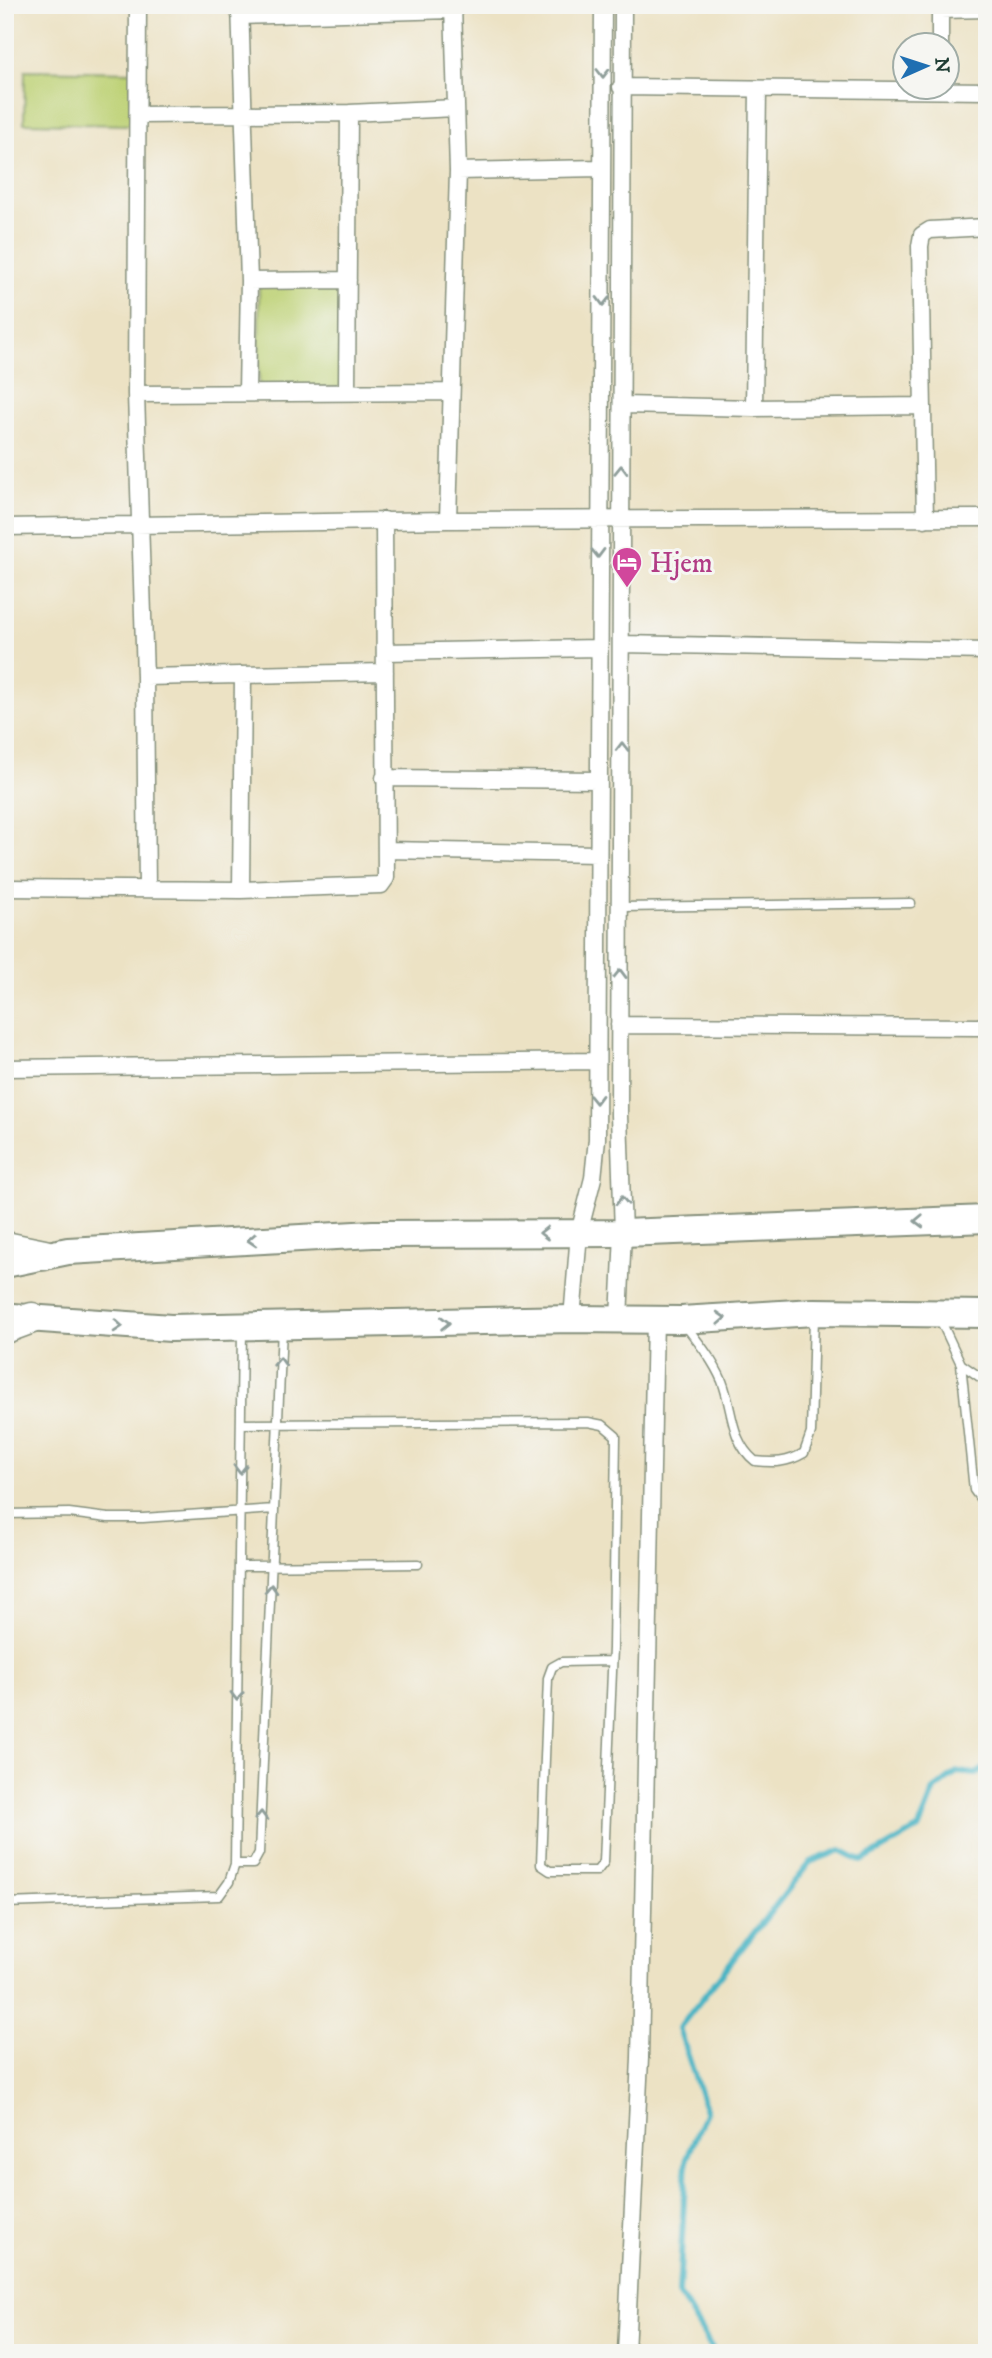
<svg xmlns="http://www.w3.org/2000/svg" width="992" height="2358" viewBox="0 0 992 2358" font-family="'IM FELL DW Pica',serif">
  <rect width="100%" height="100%" fill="#f6f6f2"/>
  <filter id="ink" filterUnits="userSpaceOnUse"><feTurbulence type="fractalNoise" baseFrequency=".0143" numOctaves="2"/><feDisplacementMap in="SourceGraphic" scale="14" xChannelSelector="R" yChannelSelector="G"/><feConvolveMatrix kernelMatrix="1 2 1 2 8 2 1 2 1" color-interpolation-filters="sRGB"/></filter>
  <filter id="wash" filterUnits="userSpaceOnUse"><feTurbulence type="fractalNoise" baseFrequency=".00686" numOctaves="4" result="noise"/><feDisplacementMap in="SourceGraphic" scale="28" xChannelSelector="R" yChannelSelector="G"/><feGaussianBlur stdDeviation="1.57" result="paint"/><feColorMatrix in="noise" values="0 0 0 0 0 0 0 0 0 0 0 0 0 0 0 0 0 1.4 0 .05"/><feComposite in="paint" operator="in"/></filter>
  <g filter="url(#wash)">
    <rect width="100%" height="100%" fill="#ece2c4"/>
    <path fill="#bdd175" stroke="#6e8754" stroke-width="2" d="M 25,70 L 132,72 L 131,125 L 24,123 Z
      M 259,286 L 345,286 L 345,388 L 259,387 Z"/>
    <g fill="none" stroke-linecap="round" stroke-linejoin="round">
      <path stroke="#47b4c4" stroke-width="6" d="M 715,2353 L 679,2294 L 686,2161 L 706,2111 L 679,2028 L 810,1862 L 841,1850 L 862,1861 L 919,1828 L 934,1790 L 957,1772 L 976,1774 L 987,1767"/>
    </g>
  </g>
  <g filter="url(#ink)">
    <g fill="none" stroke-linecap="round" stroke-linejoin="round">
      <g stroke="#86907c" stroke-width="11">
        <path id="lane" d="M 621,907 L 911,903
          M 939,1317 L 961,1364 L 987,1382
          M 685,1325 C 699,1343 713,1360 722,1381 C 733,1409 730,1441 755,1461 C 774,1463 787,1463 804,1453 L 811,1433 L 814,1315
          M 961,1364 L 974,1490 L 987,1508
          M 241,1424 L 588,1422 L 603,1425 L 616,1436 L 613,1648 L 604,1862 L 597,1871 L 550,1871 L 541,1865 L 548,1678 L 552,1667 L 561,1662 L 612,1661
          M 5,1514 L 69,1513 L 108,1518 L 143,1518 L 274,1509
          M 239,1566 L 418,1564
          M 235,1864 L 253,1864 L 259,1853 L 282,1328
          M 5,1903 L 219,1896 L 229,1882 L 235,1864 L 242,1330"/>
      </g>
      <g stroke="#86907c" stroke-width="19">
        <path id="street" d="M 138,5 L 136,394 L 145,677 L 147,889
          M 240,5 L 249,281 L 247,392
          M 940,10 L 987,9
          M 240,16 L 453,10
          M 940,46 L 940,5
          M 621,87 L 987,91
          M 139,115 L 349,113 L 456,108
          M 458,171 L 601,168
          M 249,281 L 348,280
          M 347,392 L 349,113
          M 136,394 L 450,392
          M 623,405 L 754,408 L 922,406
          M 754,408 L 758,89
          M 925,519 L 920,246 L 922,235 L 930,230 L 987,227
          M 448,520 L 458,171 L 453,5
          M 5,527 L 448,520 L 987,518
          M 622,644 L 987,651
          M 385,652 L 599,648
          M 145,677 L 385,672
          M 384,778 L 597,780
          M 386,850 L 598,854
          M 5,888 L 241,890 L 381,885 L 386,878 L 384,520
          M 241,890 L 243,675
          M 619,1025 L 979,1027 L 987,1024
          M 5,1068 L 595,1061
          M 572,1319 L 579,1233 L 593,1178 L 597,1139 L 603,5
          M 619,1319 L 623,1233 L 619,1115 L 623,5
          M 626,2353 L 640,2058 L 655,1319"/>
      </g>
      <g stroke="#86907c" stroke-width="30">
        <path id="primary" d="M 5,1264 L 68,1251 L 373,1234 L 623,1233 L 987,1219
          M 13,1317 L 171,1328 L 572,1319 L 681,1320 L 814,1312 L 987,1314"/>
      </g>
      <g stroke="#86907c" stroke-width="33">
        <path id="highway" d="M 5,1247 L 44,1255
          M 5,1328 L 32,1318"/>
      </g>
      <use href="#lane" stroke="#fff" stroke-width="8"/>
      <use href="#street" stroke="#fff" stroke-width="16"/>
      <use href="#primary" stroke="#fff" stroke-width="26"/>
      <use href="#highway" stroke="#fff" stroke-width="30"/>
    </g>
    <defs><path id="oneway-chevron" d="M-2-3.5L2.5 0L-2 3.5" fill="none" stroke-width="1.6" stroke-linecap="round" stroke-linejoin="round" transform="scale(1.75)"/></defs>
    <g stroke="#8f9e9a">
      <use href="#oneway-chevron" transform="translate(603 73) rotate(90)"/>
      <use href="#oneway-chevron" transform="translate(603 301) rotate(91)"/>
      <use href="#oneway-chevron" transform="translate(621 470) rotate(-89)"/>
      <use href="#oneway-chevron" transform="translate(598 553) rotate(89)"/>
      <use href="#oneway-chevron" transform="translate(622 747) rotate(-90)"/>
      <use href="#oneway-chevron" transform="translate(620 974) rotate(-89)"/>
      <use href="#oneway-chevron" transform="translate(596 1099) rotate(89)"/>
      <use href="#oneway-chevron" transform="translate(622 1201) rotate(-92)"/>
      <use href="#oneway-chevron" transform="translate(919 1221) rotate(178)"/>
      <use href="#oneway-chevron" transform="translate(544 1233) rotate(180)"/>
      <use href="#oneway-chevron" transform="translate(252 1240) rotate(177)"/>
      <use href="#oneway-chevron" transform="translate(721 1318) rotate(-3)"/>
      <use href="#oneway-chevron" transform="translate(445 1323) rotate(-1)"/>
      <use href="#oneway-chevron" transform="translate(118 1326) rotate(4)"/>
      <use href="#oneway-chevron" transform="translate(280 1362) rotate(-87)"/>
      <use href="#oneway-chevron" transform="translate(240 1469) rotate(91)"/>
      <use href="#oneway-chevron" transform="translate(271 1589) rotate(-88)"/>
      <use href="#oneway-chevron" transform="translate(237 1696) rotate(91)"/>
      <use href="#oneway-chevron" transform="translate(261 1816) rotate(-88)"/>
    </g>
  </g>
  <defs>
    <g id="hotel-pin" transform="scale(1.575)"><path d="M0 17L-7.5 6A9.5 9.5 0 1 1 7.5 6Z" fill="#d1479c" stroke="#f6f6f2"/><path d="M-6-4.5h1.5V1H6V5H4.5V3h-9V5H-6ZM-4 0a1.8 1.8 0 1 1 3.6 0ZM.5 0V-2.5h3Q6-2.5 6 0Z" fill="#fff"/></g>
  </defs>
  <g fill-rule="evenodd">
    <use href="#hotel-pin" x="627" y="562"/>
  </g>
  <g text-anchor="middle" stroke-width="6" stroke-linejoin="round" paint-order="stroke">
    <g font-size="28" fill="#b23c85" stroke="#f6f6f2" text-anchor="start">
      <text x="650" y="572">Hjem</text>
    </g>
  </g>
  <rect width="992" height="2358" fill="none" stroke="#f6f6f2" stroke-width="28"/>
  <g transform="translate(926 66) rotate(87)"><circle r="33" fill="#f6f6f2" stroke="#a0aca6" stroke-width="2"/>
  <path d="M0-5L12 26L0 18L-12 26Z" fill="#1f6fb2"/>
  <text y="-10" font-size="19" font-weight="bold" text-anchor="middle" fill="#1f3d34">N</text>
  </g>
</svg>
